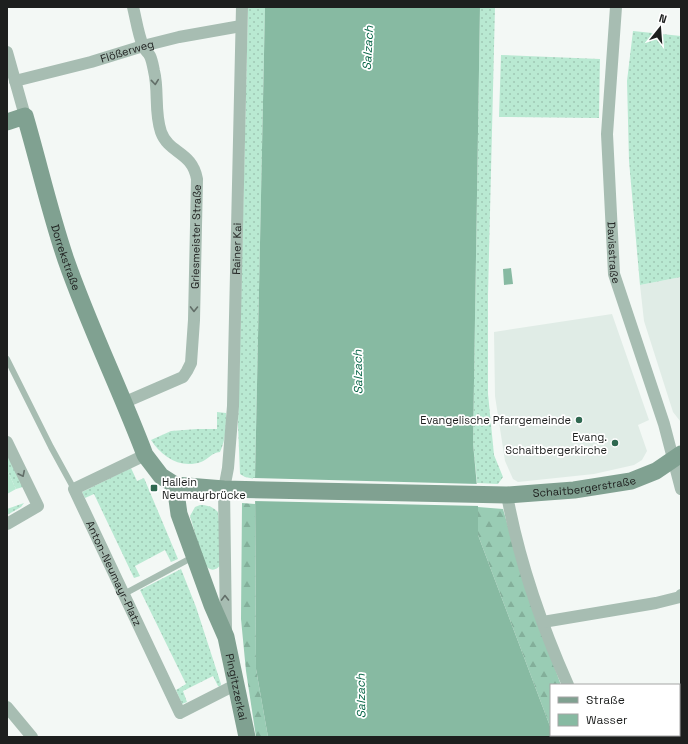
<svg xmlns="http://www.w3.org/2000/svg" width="688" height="744" viewBox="0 0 688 744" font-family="'Space Grotesk',sans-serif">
  <defs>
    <pattern id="grass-dots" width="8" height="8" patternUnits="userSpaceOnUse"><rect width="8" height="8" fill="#b9e9d2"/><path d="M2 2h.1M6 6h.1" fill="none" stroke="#9fc7b4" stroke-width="1.8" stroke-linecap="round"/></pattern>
    <pattern id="forest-firs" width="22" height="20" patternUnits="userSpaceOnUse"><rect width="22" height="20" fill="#99ccb4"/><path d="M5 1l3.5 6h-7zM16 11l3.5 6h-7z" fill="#83af9a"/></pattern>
  </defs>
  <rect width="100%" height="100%" fill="#f3f8f5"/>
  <path fill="#e0ece6" d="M 681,277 L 681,421 L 680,421 L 673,412 L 644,321 L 640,285 Z
    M 612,314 L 649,420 L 638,425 L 647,451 L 642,460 L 634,465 L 594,474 L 518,482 L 513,479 L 505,461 L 495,396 L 494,332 Z"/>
  <path fill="url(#grass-dots)" d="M 248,7 L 265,7 L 255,479 L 245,477 L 240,474 L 238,425 Z
    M 480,7 L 495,7 L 488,295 L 488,394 L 494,455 L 503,477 L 498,484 L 477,483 L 473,443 Z
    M 633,31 L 681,36 L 681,277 L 640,285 L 629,161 L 627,81 Z
    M 501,55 L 600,59 L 599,118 L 499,117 Z
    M 217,412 L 226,413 C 226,427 226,439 220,452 C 211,453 209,459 201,462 C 180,469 162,457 151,440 L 171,431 L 197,429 L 217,429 Z
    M 7,454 L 23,487 L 16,489 L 7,470 Z
    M 131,468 L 137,481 L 144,478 L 178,559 L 171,562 L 165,550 L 135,566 L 140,576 L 134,578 L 94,494 L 85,498 L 82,492 Z
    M 24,503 L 21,507 L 7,515 L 7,509 Z
    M 200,505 C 208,505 213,507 218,512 L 223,561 C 217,572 209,573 203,561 L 190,516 L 195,507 Z
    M 181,569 L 196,607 L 221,684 L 220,687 L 218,686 L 213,676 L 183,691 L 187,702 L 182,704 L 176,690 L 186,684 L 140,590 Z"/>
  <path fill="url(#forest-firs)" d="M 242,503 L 255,504 L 256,669 L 268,737 L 256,737 L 246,671 L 241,619 Z
    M 478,507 L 503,509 L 526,589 L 561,685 L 551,685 L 551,729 L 478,535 Z"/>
  <path fill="#b9e9d2" d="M 7,470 L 16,489 L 7,494 Z"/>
  <path fill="#87baa2" d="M 265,7 L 480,7 L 473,443 L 478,498 L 478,535 L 551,729 L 551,735 L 553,735 L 554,737 L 268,737 L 256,669 L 255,479 Z
    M 511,268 L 513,284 L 504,285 L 503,269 Z"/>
  <path fill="#f3f8f5" d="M 253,478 L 479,484 L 480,506 L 253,501 Z"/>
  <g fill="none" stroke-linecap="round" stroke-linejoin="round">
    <path stroke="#a7bdb2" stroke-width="6" d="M 7,359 L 51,447 L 74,489
      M 124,594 L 193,557
      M 679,689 L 681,688"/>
    <g stroke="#a7bdb2" stroke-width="12">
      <path id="s1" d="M 616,7 L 607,134 L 614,274 L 664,424 L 681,489"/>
      <path d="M 7,52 L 25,116"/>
      <path id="s2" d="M 15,81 L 91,62 L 143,46 L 179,37 L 241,26"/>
      <path id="s3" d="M 123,403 L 183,377 L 187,371 L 191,363 L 194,320 L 197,179 C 192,151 169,154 161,132 C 154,112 159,91 154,71 C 153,66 152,60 150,56 C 148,52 144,50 143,46 C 138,34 136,19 133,7"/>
      <path d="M 7,442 L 38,506 L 7,524"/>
      <path id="s4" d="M 145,455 L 74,489 L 180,713 L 235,685"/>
      <path d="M 507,495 C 519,561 541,624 568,685"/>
      <path d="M 543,622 L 656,603 L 680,597 L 681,595"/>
      <path id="s5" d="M 226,630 L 224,489 L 228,468 L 233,406 L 242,7"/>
      <path d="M 7,707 L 32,737"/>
      <path d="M 590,735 L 591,737"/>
    </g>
    <g stroke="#80a191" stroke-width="17">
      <path id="s6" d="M 7,122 L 25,116 C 39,164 50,213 66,260 C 89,326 120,389 145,455 L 161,476 L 175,485 L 224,489 L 507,495 L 574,490 L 631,481 L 656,471 L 681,454"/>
      <path id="s7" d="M 175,485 L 179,514 L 212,605 L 226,637 L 247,737"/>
    </g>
  </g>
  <defs><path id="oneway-chevron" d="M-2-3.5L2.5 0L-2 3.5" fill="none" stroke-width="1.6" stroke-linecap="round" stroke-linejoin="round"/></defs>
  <g stroke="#626e68">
    <use href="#oneway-chevron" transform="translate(155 82) rotate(84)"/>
    <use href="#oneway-chevron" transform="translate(194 309) rotate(91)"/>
    <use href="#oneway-chevron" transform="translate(22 474) rotate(64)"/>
    <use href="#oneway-chevron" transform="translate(225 598) rotate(-91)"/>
  </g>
  <g fill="#2f6850" stroke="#fff" stroke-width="1.5">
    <circle cx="579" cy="420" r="4"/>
    <circle cx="615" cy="443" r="4"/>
    <rect x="150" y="484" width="8" height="8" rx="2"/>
  </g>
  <g text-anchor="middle" stroke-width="3.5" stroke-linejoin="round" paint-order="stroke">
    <g font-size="11" fill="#1d1f1e" stroke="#fff">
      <text dy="4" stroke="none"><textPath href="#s2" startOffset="116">Flößerweg</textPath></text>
      <text dy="4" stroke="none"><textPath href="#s3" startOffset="208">Griesmeister Straße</textPath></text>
      <text dy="4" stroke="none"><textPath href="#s5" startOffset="382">Rainer Kai</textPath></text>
      <text dy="4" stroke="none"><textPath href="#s1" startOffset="246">Davisstraße</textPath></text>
      <text dy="4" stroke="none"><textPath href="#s6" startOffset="166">Dorrekstraße</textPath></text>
      <text dy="4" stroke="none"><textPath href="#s6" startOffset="832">Schaitbergerstraße</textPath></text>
      <text dy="4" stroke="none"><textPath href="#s4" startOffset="172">Anton-Neumayr-Platz</textPath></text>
      <text dy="4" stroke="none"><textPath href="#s7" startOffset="212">Pingitzzerkai</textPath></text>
    </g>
    <g font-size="11" fill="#1d1f1e" stroke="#fff" text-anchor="end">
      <text x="571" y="424">Evangelische Pfarrgemeinde</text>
      <text x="607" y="441">Evang.<tspan x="607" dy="13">Schaitbergerkirche</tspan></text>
      <text x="162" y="486" text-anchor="start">Hallein<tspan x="162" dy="13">Neumayrbrücke</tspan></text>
    </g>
    <g font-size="12" font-style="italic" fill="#0a6849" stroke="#fff">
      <text transform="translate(368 48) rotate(-87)" y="4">Salzach</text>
      <text transform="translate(358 372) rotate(-91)" y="4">Salzach</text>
      <text transform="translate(361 696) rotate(-91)" y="4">Salzach</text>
    </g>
  </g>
  <rect width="688" height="744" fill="none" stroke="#1d1f1e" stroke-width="16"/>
  <rect x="550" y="684" width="130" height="52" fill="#ffffff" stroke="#a5a5a5"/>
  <rect x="558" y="697" width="20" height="6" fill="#80a191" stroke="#a5a5a5"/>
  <text x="586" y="704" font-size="12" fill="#1d1f1e">Straße</text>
  <rect x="558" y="714" width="20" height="12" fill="#87baa2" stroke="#a5a5a5"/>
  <text x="586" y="724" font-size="12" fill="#1d1f1e">Wasser</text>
  <g transform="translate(660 28) rotate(17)" stroke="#ffffff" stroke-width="3" paint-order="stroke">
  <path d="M0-3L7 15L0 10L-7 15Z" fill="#1d1f1e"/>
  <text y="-6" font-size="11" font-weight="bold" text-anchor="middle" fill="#1d1f1e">N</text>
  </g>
</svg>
